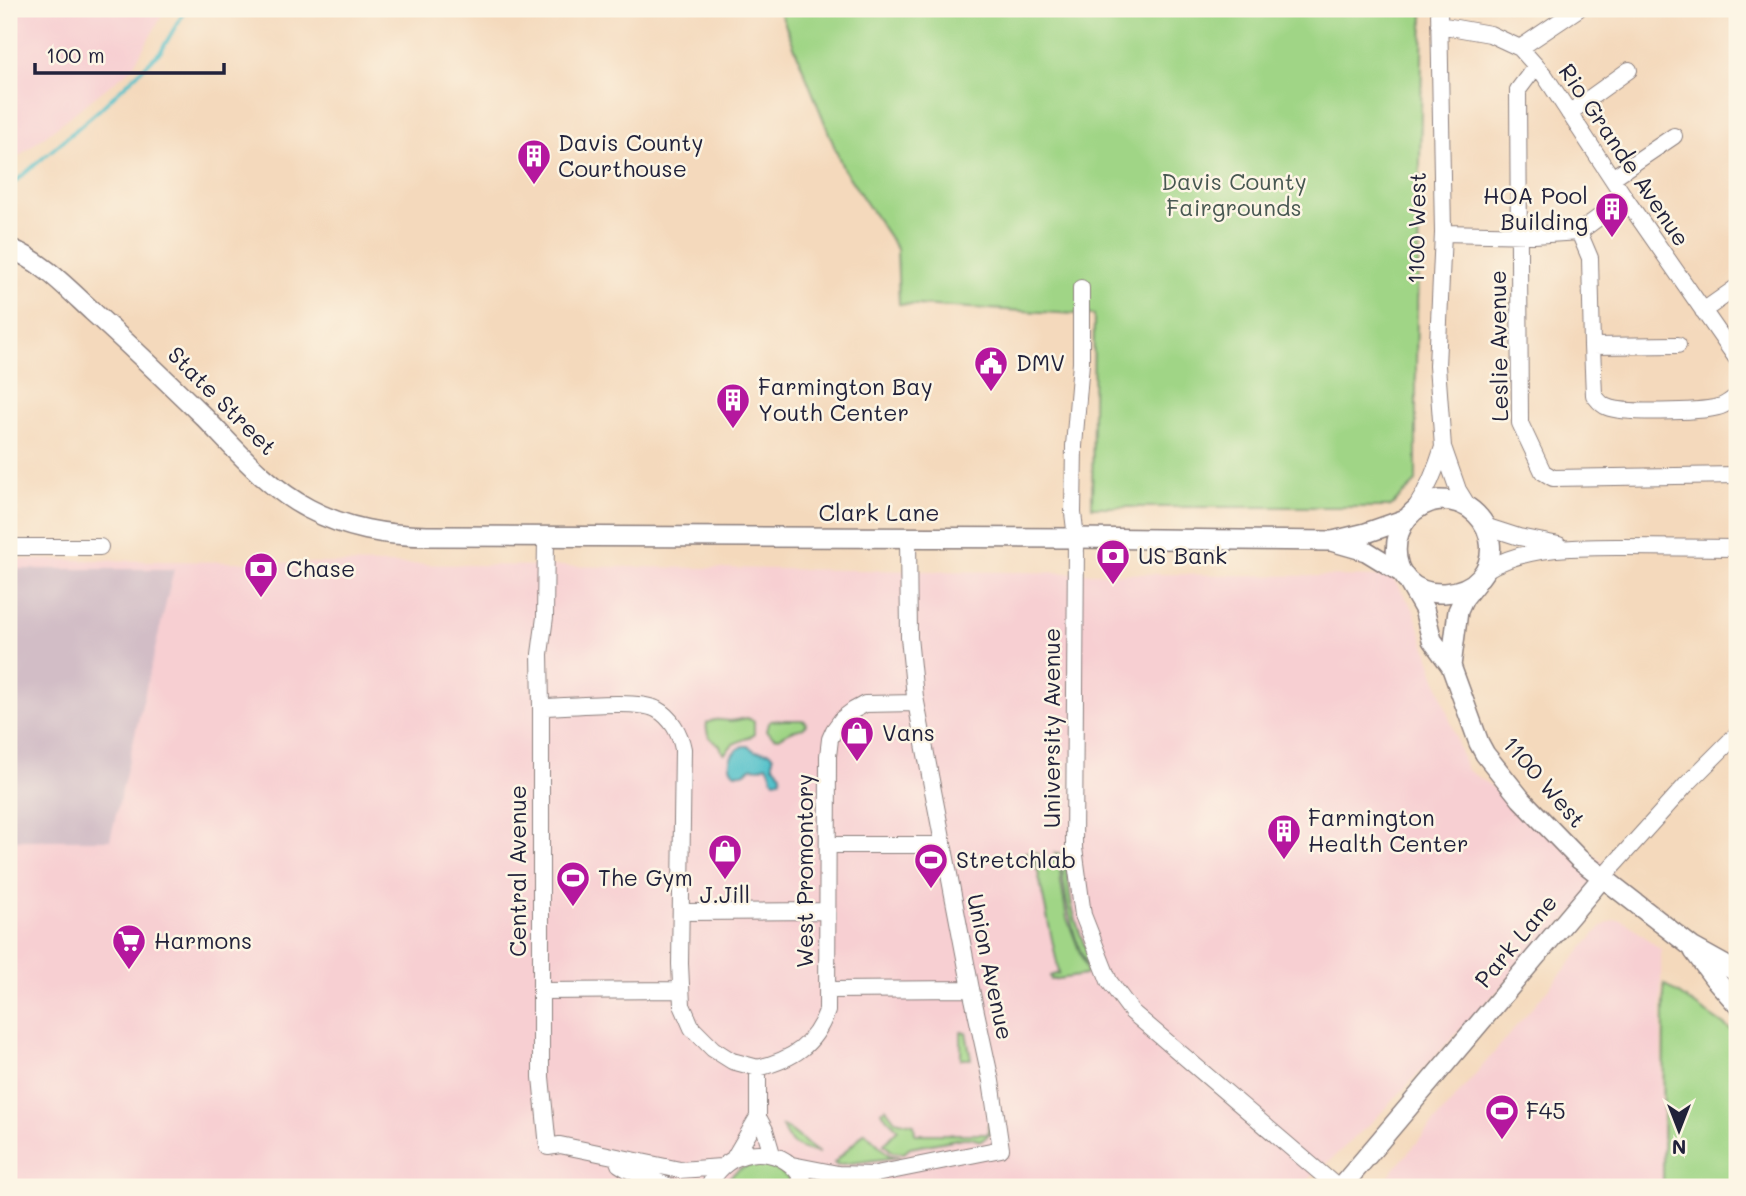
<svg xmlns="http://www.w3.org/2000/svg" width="1746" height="1196" viewBox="0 0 1746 1196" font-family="Mali,sans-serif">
  <rect width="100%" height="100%" fill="#fcf5e5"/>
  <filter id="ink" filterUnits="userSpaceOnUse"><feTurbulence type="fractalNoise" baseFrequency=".0143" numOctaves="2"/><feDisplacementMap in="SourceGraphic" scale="14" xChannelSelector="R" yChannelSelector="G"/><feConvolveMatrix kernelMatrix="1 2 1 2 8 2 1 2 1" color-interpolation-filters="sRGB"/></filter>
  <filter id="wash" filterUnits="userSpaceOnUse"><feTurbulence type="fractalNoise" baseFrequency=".00686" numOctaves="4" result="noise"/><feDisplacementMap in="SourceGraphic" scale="28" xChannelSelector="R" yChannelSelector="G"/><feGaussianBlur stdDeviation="1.57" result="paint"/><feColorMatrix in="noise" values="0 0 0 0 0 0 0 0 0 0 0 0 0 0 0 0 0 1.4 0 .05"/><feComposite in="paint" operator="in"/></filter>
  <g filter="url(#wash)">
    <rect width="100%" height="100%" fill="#f4d9bc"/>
    <path fill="#f7cfd2" d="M 9,9 L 166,9 L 132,68 L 9,164 Z
      M 9,559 L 1392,577 L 1413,608 L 1466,769 L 1614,870 L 1377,1117 L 1301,1187 L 9,1187 Z
      M 1614,920 L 1621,920 L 1630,925 L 1661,950 L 1662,1187 L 1379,1187 L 1601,927 Z"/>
    <path fill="#d2bdc6" d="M 9,569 L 174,569 L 110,840 L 9,840 Z"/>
    <path fill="#a0d586" stroke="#617c60" stroke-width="2" d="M 779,9 L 1423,9 L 1416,367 L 1416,482 L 1390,507 L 1092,507 L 1094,315 L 899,304 L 897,249 L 843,168 Z
      M 747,718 L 754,721 L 754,735 L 733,744 L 725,753 L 722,752 L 720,745 C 711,741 705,734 707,723 C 716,718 720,720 730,721 C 735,721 741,719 747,718 Z
      M 783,720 L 802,720 L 805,721 L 806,724 L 804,728 L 791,731 L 779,738 L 774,737 L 766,731 L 768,723 L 771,721 Z
      M 1026,852 L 1038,853 L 1039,862 L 1055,861 L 1055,853 L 1059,853 L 1061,883 L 1067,918 L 1087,972 L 1085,975 L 1051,980 L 1050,976 L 1059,973 L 1035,858 L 1025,858 L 1024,853 Z
      M 1063,857 C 1070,872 1068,890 1072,906 C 1077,928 1085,948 1094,969 L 1095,971 L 1093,973 C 1076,956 1059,881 1063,857 Z
      M 1664,984 L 1733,1031 L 1737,1027 L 1737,1187 L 1663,1187 Z
      M 961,1032 L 966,1032 L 971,1059 L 961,1059 Z
      M 886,1108 L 895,1120 L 914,1124 L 915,1134 L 988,1134 L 988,1124 L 990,1123 L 993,1132 L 981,1141 L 971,1138 L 963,1138 L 910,1148 L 904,1153 L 892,1152 L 884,1144 L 898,1129 L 881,1112 Z
      M 782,1126 C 796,1131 805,1145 819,1153 C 799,1149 789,1146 782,1126 Z
      M 865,1132 L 889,1155 L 900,1157 L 836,1165 L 834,1163 Z
      M 758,1164 C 775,1166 786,1173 794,1187 L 722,1187 C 731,1173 741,1166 758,1164 Z"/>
    <path fill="#53c1ca" stroke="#3a7282" stroke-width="2" d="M 743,746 L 748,746 L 755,751 L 770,752 L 773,756 L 773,765 L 781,773 L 780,780 L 774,781 C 770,776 771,769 766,765 L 760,768 L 752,767 C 731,786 719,757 743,746 Z"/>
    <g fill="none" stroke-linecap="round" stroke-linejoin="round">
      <path stroke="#53c1ca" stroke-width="3.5" d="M 9,187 L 99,110 L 161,51 L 186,9"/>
    </g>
  </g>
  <g filter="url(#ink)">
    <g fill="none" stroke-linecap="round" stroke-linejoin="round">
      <g stroke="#8b7e7c" stroke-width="18">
        <path id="minor" d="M 1439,9 L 1443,233 L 1437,366 L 1443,447 L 1458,490 L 1469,508
          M 1439,25 L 1490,34 L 1520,48 L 1545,76 L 1625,198 L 1737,359
          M 1520,48 L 1578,9
          M 1536,66 L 1518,90 L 1520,423 L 1543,472 L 1553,478 L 1737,475
          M 1569,113 L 1629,70
          M 1612,178 L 1674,136
          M 1579,232 L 1590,258 L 1592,346 L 1594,395 C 1598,400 1601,405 1607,407 C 1623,414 1699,412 1718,407 C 1725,406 1731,400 1737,396
          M 1443,233 L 1534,235 L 1579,232 L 1625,198
          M 1081,288 L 1081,363 L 1074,446 L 1073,513 L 1076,538 L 1074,848 L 1083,915 L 1109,981 L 1132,1012 L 1337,1187
          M 1703,311 L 1737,287
          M 1592,346 L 1678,345
          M 1415,509 C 1428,489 1436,470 1443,447
          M 1485,526 L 1519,537 L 1559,545
          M 546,537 L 545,617 L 540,654 L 541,707 L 541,1077 L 548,1147 L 560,1145 L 680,1170 L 721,1167
          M 9,547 L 100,547
          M 1486,570 C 1524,546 1580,547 1623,547 C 1661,547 1699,548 1737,548
          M 541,707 C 567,707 636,699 656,709 C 671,717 680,733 683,749 L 680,964 L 682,1005 L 692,1028 L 713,1049 L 732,1061 L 758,1068
          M 828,845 L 942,845
          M 1602,878 L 1686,785 L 1737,734
          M 681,912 L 827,911
          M 828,990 L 971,989
          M 541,991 L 681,990
          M 758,1068 C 793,1059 814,1046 827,1011 L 828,756 L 830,739 L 834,730 L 842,719 L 854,710 L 865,704 L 916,703
          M 758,1068 L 758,1117 L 765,1130 L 772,1154
          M 734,1158 L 758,1117
          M 619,1164 L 627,1169 L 670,1187
          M 792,1165 L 838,1174 L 871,1175 L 1001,1149 L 991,1081 L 971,989 L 915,697 L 909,637 L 908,538
          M 709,1187 C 721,1154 764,1142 791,1165 C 798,1171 803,1179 806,1187"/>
      </g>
      <g stroke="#8b7e7c" stroke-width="22">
        <path id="major" d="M 9,248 C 42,261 67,288 93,312 C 131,346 168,382 205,418 C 237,451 268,488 309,509 C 347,529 385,535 427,536 L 1076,538 L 1331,541 L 1366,551 L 1402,573
          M 1440,500 C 1502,500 1511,589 1444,593 C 1379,596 1383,507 1440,500 Z
          M 1333,541 L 1366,533 L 1406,519
          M 1409,583 L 1424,609 L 1432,640 L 1451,666 L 1479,743 L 1485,754 L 1521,799 L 1579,859 L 1692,947 L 1737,972
          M 1451,666 L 1458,611 L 1464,598 L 1476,583
          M 1694,951 L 1714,978 L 1737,1004
          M 1341,1187 L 1602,878"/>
      </g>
      <use href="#minor" stroke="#fff" stroke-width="16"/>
      <use href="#major" stroke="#fff" stroke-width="19"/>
    </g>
  </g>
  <defs>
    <g id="building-pin" transform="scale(1.75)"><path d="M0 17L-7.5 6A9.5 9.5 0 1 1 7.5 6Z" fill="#b5179e" stroke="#fcf5e5"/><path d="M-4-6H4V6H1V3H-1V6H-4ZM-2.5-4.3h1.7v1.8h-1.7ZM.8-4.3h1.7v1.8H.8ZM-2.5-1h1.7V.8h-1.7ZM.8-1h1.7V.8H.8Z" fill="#fff"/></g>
    <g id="civic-pin" transform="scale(1.75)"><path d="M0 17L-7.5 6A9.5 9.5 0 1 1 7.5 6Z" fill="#b5179e" stroke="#fcf5e5"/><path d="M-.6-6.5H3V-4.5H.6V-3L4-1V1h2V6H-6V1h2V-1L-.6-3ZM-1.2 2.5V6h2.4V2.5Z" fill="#fff"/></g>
    <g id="bank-pin" transform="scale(1.75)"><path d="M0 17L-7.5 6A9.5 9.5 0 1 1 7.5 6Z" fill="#b5179e" stroke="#fcf5e5"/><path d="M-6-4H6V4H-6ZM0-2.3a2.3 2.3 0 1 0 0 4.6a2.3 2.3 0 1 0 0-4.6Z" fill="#fff"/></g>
    <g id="shop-pin" transform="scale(1.75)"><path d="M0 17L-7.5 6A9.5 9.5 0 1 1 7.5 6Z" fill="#b5179e" stroke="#fcf5e5"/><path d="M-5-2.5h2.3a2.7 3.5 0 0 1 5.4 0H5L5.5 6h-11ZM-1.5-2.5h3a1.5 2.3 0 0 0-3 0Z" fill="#fff"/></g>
    <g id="stadium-pin" transform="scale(1.75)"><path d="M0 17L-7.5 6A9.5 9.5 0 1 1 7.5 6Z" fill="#b5179e" stroke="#fcf5e5"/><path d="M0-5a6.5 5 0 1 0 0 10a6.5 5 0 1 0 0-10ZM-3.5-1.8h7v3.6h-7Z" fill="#fff"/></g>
    <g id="supermarket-pin" transform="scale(1.75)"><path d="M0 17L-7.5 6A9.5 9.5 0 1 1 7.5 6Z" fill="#b5179e" stroke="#fcf5e5"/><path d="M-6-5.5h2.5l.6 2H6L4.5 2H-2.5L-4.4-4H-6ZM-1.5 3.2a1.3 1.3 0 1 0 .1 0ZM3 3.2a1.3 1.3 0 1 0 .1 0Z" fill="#fff"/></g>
  </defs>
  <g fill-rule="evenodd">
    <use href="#building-pin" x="534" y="156"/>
    <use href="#building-pin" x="1612" y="209"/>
    <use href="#civic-pin" x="991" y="363"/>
    <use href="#building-pin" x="733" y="400"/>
    <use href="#bank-pin" x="1113" y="556"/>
    <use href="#bank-pin" x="261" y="569"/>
    <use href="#shop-pin" x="857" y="733"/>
    <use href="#building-pin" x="1284" y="831"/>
    <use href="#shop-pin" x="725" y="851"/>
    <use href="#stadium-pin" x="931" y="860"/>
    <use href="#stadium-pin" x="573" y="878"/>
    <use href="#supermarket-pin" x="129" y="941"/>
    <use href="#stadium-pin" x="1502" y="1111"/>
  </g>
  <g text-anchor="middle" stroke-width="5" stroke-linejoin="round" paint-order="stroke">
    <g font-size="23" fill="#22223b" stroke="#fcf5e5" text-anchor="start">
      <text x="558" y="151">Davis County<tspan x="558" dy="26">Courthouse</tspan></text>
      <text x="1588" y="204" text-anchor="end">HOA Pool<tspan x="1588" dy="26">Building</tspan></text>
      <text x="1016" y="371">DMV</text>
      <text x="758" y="395">Farmington Bay<tspan x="758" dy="26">Youth Center</tspan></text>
      <text x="1138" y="564">US Bank</text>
      <text x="286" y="577">Chase</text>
      <text x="882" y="741">Vans</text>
      <text x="1308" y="826">Farmington<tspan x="1308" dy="26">Health Center</tspan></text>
      <text x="956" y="868">Stretchlab</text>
      <text x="598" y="886">The Gym</text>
      <text x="725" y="903" text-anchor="middle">J.Jill</text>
      <text x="154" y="949">Harmons</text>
      <text x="1526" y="1119">F45</text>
    </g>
    <g font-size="23" fill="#22223b" stroke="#fcf5e5">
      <text transform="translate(1624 155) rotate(56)" y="8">Rio Grande Avenue</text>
      <text transform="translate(1417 228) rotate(-89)" y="8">1100 West</text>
      <text transform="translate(1499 346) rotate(-91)" y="8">Leslie Avenue</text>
      <text transform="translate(222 401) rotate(45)" y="8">State Street</text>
      <text x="879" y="521">Clark Lane</text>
      <text transform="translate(1052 728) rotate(-90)" y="8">University Avenue</text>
      <text transform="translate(1544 782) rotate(49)" y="8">1100 West</text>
      <text transform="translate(518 871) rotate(-90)" y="8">Central Avenue</text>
      <text transform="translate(805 871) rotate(-90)" y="8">West Promontory</text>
      <text transform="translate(1516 941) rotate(-50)" y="8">Park Lane</text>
      <text transform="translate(990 967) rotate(78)" y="8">Union Avenue</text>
    </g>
    <g font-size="23" fill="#485852" stroke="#fcf5e5">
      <text x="1234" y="190">Davis County<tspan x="1234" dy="26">Fairgrounds</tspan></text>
    </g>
  </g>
  <rect width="1746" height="1196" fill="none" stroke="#fcf5e5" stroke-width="35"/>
  <g transform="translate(1679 1130) rotate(180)" stroke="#fcf5e5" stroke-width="5" paint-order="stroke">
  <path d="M0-5L12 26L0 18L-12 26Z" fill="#22223b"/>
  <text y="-10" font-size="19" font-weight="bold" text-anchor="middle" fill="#22223b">N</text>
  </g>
  <path d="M35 63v10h189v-10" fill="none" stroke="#22223b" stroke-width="3.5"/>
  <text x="46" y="63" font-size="21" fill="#22223b" stroke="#fcf5e5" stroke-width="5" paint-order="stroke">100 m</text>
</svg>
